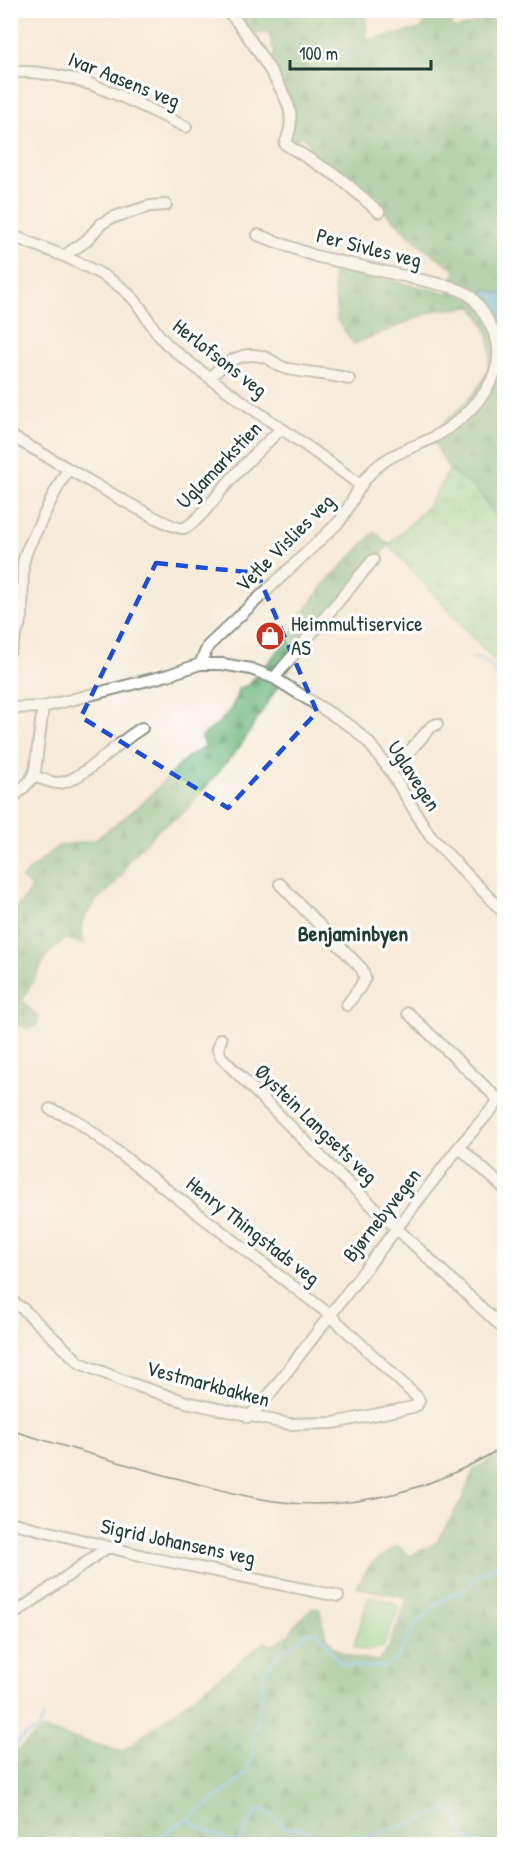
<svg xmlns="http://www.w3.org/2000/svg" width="515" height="1855" viewBox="0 0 515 1855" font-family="'Patrick Hand',sans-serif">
  <defs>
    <pattern id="forest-firs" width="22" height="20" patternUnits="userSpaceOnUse" patternTransform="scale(1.5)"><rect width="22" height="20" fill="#6fb77d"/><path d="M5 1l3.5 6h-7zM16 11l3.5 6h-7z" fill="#5b9667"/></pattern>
    <pattern id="wetland-marsh" width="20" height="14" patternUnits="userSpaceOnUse" patternTransform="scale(1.5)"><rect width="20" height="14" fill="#8ad693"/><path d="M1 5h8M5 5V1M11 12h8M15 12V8" fill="none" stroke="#70af79"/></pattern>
  </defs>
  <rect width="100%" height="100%" fill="#fff"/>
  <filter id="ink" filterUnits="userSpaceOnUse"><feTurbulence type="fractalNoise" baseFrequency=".0167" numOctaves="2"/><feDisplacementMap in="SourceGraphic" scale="12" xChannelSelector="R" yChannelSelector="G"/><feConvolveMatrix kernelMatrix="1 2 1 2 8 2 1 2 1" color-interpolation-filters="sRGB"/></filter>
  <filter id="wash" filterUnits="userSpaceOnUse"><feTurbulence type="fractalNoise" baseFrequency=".008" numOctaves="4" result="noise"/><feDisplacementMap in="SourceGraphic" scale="24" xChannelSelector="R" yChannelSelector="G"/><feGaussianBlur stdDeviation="1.35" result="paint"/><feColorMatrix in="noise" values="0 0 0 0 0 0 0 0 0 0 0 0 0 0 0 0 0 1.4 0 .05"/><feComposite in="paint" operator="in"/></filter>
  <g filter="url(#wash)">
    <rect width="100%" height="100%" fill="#f7ebd9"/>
    <path fill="#8ad693" stroke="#548a64" stroke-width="1.5" d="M 371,1597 L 394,1603 L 399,1608 L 383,1647 C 375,1650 361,1652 354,1646 L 368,1599 Z"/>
    <path fill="url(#forest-firs)" stroke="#477a58" stroke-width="1.5" d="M 233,11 L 366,11 L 367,40 L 420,29 L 434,14 L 433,11 L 449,11 L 452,26 L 456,29 L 489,19 L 497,11 L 504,11 L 504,293 L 486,299 L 504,319 L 504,528 L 477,490 L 449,470 L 430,434 C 473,399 515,363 473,307 L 436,310 L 354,344 L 337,320 L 332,268 L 448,293 L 455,270 L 418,243 L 370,198 L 304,152 L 311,146 L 302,135 L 292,144 L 294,109 L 269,62 L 275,53 L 268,32 L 252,33 Z
      M 375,532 L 389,545 L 284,674 L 283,678 L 241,745 L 186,811 L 160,828 L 128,861 L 123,874 L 109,890 L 96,900 L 81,924 L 84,944 L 65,939 L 48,954 L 22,1001 L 38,1017 L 37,1025 L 30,1028 L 11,1024 L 10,916 L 32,888 L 21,878 L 58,846 L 95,840 L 143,803 L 187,757 L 206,747 L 201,737 C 219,723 234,713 238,689 L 248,685 L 289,639 L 298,620 L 326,582 Z
      M 504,1452 L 504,1844 L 11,1844 L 12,1754 L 43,1729 L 122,1752 L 265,1642 L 272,1646 L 289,1635 L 294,1626 L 314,1607 L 320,1608 C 324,1649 339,1657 378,1661 L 388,1649 L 408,1598 L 356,1587 L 370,1565 L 397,1545 L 410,1556 L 436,1543 L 462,1499 L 474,1469 Z"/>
    <path fill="url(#wetland-marsh)" stroke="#548a64" stroke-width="1.5" d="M 449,470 L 477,490 L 504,528 L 504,671 L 389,545 L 429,505 Z"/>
    <path fill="#6abfe6" stroke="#447e8d" stroke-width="1.5" d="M 484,290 L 493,291 L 499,294 L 504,293 L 504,319 L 485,299 Z"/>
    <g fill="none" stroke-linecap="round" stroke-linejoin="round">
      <path stroke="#6abfe6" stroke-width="3" d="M 473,659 L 481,658 L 494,669 L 501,681
        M 10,1750 L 24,1736 L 39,1729 L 43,1718
        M 188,1818 L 193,1824 L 236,1844 L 239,1841 L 256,1812 L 265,1809 L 287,1830 L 300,1827 L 308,1833
        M 314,1838 C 338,1853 423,1818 451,1809 L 466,1837 L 480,1844
        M 148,1844 L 193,1815 L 233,1785 L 249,1771 L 262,1687 L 268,1666 L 279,1653 L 296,1643 L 308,1632 L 317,1631 L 338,1660 L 345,1665 L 367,1667 L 385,1666 L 395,1661 L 415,1625 L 442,1600 L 468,1587 L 477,1574 L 485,1573 L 504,1559
        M 175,1844 L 186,1844"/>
    </g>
  </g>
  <g filter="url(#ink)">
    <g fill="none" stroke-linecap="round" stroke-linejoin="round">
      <g stroke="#8b9486" stroke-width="14">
        <path id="minor" d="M 226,10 C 242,24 287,92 290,112 C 292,123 289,135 285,144 L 340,178 L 379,212
          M 10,72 C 76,69 129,100 186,127
          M 10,235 L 64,256 L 86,241 L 101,224 L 111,218 L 150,206 L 166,205
          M 64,256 C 89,268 119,280 137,303 C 148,318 155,334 170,347 C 230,397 298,437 360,485
          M 210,378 C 223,363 243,350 264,357 C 272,359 279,368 289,369 C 309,373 329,374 349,379
          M 10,436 C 35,447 170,533 184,528 C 198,523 216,496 226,485 C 243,465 262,447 281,429
          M 10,651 L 22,617 L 23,564 L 27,550 L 54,494 L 68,469
          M 200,664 L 208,646 L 340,521 C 353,502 360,480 379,465 C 396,451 418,446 436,436 C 470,416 512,374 494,333 C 490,323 477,300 469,295 C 464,291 458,290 452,287 L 315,256 L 258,235
          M 274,678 L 373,560
          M 10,708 L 43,707 L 168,675 L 200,664 L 222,664 L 251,669 L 274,678 L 352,727 L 369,743 L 391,772 L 430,836 L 504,913
          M 391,772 L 431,727 L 437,724
          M 33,776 C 41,778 52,784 60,783 C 83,780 120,740 142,728
          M 10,801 L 29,782 L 35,771 L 43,707
          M 280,884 L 362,969 L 365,978 L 360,987 L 347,1005
          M 408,1013 L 499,1100
          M 221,1039 L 218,1049 L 221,1057 L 332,1168 L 504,1329
          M 459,1147 L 504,1188
          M 10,1300 L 23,1309 L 80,1363 L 129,1383 L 186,1402 L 289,1424 L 333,1423 L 413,1407 L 417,1405 L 419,1401 L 417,1397 L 329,1314 L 76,1120 L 50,1109
          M 248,1417 L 262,1404 L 459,1147 L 504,1095
          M 10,1522 L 156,1559 L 338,1596
          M 10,1617 L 108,1547"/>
      </g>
      <use href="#minor" stroke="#fff" stroke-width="10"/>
      <path stroke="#1f3d34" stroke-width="1.5" d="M 10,1430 C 63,1446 115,1462 168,1476 C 203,1485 238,1496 274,1501 C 354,1513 437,1488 504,1446"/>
    </g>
  </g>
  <path d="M0 0H515V1855H0ZM 156,563 L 257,573 L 317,712 L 228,808 L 81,717 Z" fill="#f7ebd9" fill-opacity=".55" fill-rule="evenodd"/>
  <path fill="none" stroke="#1d4ed8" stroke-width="4.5" stroke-dasharray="12 8" stroke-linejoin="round" d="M 156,563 L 257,573 L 317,712 L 228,808 L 81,717 Z"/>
  <defs>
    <g id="shop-disc" transform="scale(1.5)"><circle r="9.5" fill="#c8321e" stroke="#fff"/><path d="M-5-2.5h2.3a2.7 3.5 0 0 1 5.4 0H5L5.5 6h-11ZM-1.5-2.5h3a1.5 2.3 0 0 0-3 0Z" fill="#fff"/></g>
  </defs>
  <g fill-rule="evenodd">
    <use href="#shop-disc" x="270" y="636"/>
  </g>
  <g text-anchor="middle" stroke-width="6" stroke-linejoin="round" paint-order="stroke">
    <g font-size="21" fill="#1f3d34" stroke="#fff">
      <text transform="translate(124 80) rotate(22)" y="7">Ivar Aasens veg</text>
      <text transform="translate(369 248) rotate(14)" y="7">Per Sivles veg</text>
      <text transform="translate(220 358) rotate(38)" y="7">Herlofsons veg</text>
      <text transform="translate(219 465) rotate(-46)" y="7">Uglamarkstien</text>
      <text transform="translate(285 543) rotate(-45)" y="7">Vetle Vislies veg</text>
      <text transform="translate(414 776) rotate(57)" y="7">Uglavegen</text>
      <text transform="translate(316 1124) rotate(44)" y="7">Øystein Langsets veg</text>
      <text transform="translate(382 1215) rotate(-52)" y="7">Bjørnebyvegen</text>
      <text transform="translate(253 1231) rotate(38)" y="7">Henry Thingstads veg</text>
      <text transform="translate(208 1384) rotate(15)" y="7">Vestmarkbakken</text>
      <text transform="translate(178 1542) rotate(12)" y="7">Sigrid Johansens veg</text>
    </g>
    <g font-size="21" fill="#1f3d34" stroke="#fff" text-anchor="start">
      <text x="291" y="631">Heimmultiservice<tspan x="291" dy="24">AS</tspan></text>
    </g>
    <g font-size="22" font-weight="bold" fill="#1f3d34" stroke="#fff">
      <text x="353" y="941">Benjaminbyen</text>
    </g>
  </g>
  <rect width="515" height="1855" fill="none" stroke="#fff" stroke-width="36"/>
  <path d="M290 60v9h141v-9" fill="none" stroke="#1f3d34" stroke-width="3"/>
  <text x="299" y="60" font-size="18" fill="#1f3d34" stroke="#ffffff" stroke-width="4.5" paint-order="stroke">100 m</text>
</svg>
